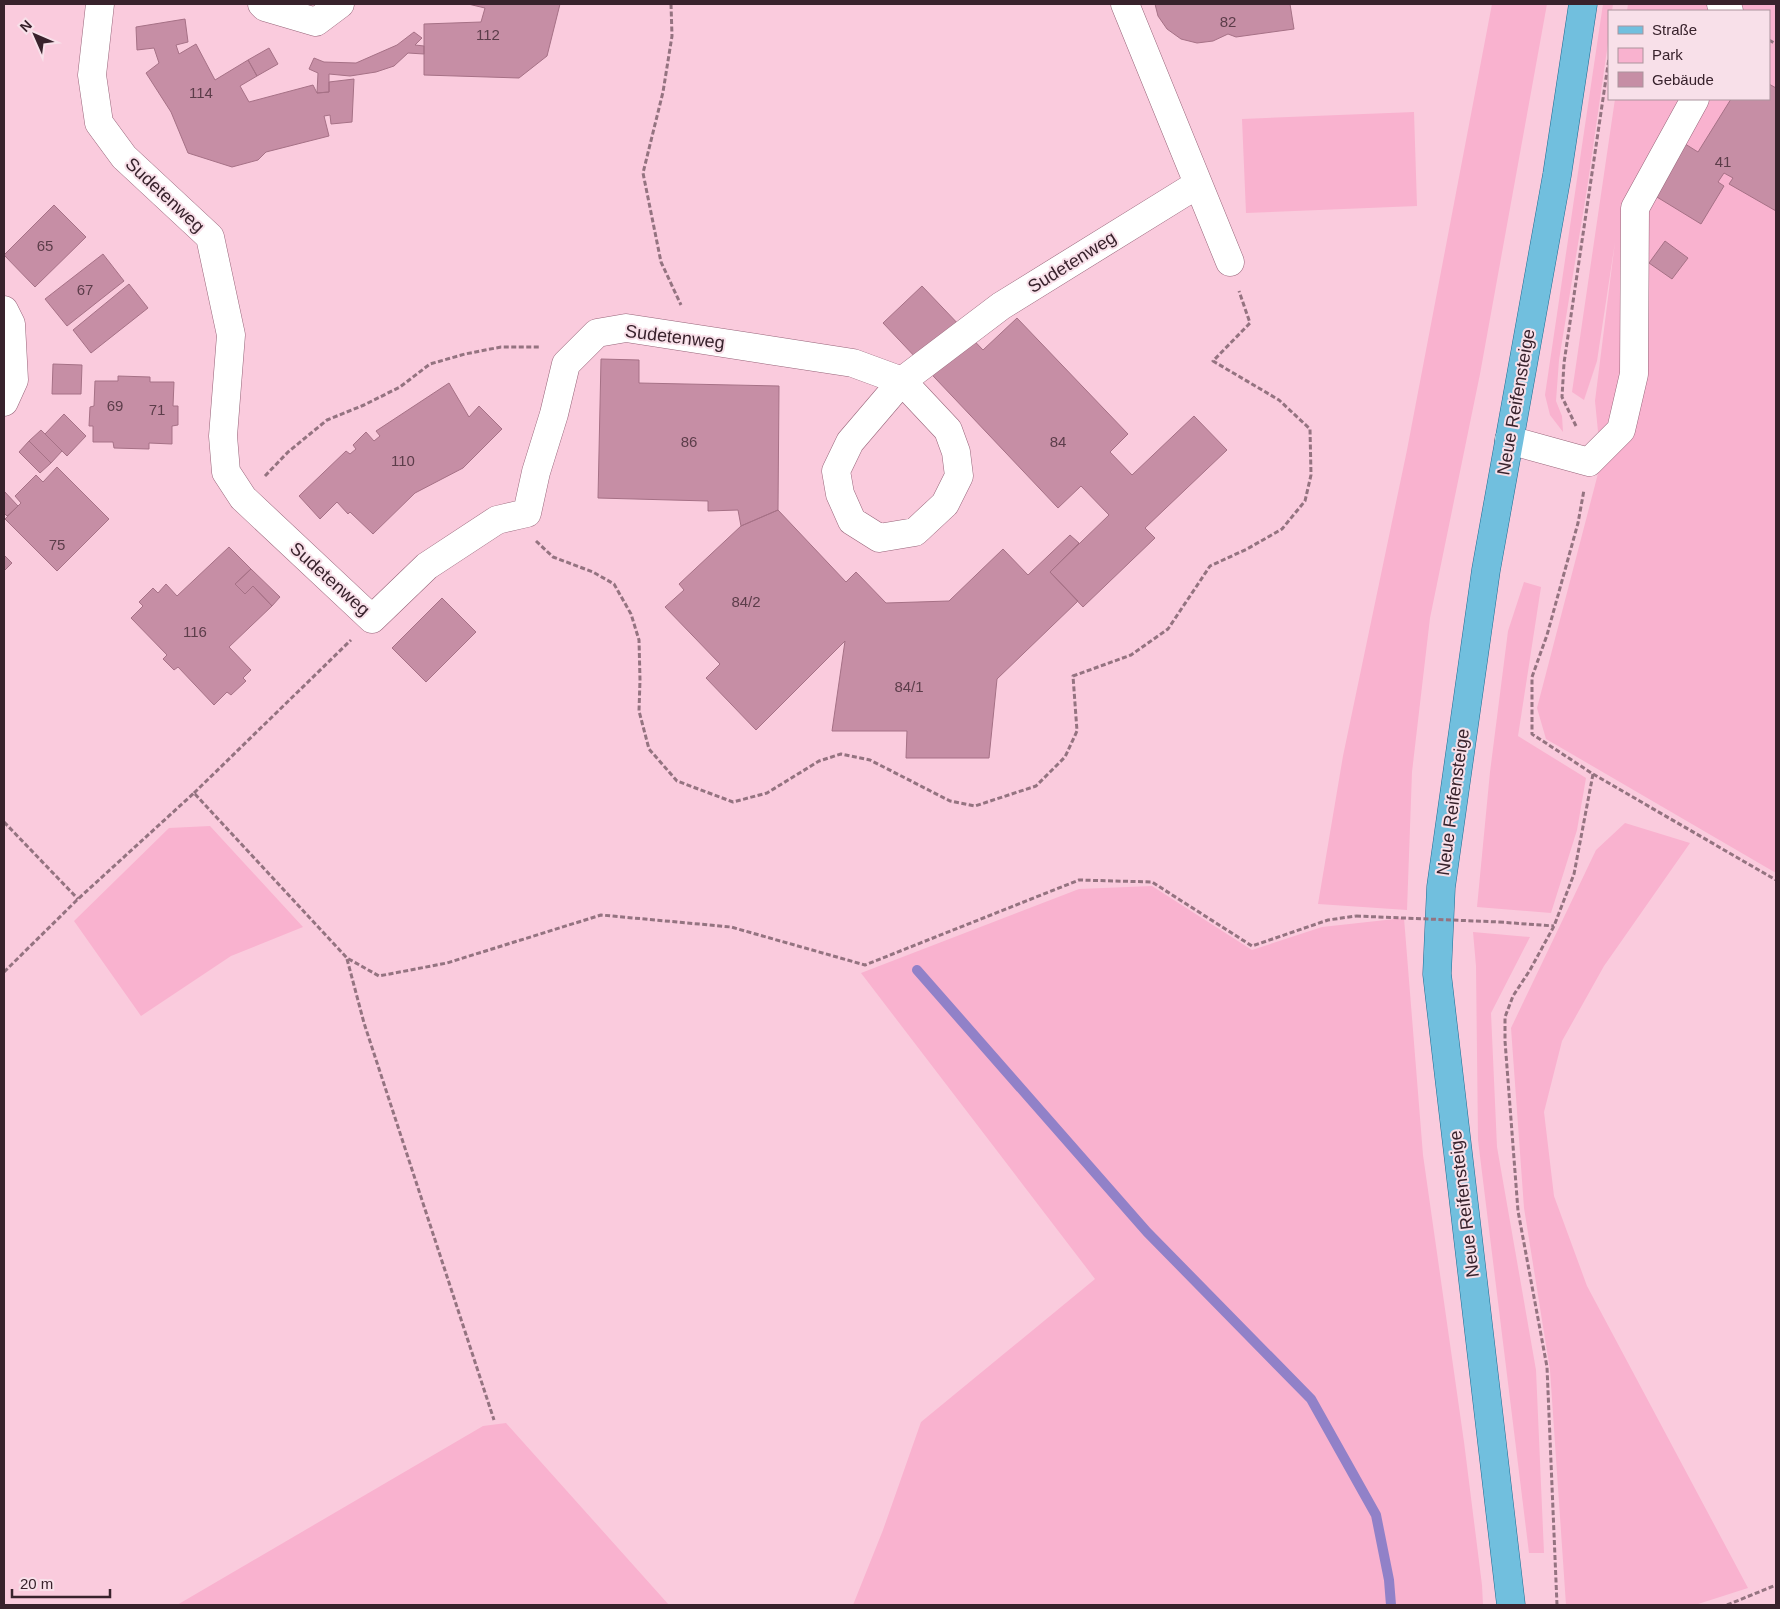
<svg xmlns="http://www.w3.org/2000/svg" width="1780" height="1609" viewBox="0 0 1780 1609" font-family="Arial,sans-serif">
  <rect width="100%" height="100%" fill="#facbdd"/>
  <path fill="#f9b2cf" d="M 1492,4 L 1547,4 L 1480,374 L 1430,618 L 1412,772 L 1407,910 L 1318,904 L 1343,756 L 1407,450 Z
    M 1603,4 L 1613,4 L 1612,11 L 1609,11 L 1609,36 L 1587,189 L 1559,360 L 1556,401 L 1562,416 L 1563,432 L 1550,415 L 1545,395 Z
    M 1628,4 L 1776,4 L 1776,873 L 1546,739 L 1537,708 L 1601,462 L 1595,401 L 1615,242 L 1597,361 L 1584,400 L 1572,392 L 1615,99 L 1769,99 L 1769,11 L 1627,11 Z
    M 1414,112 L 1417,206 L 1246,213 L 1242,119 Z
    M 1524,582 L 1541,587 L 1518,736 L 1586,778 L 1577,830 L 1551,913 L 1477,907 L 1490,772 L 1508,631 Z
    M 1625,823 L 1690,843 L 1604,966 L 1562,1041 L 1544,1112 L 1554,1196 L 1587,1286 L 1748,1588 L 1695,1605 L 1566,1605 L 1550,1370 L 1524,1208 L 1511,1028 L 1596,850 Z
    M 210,826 L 303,927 L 231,956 L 141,1016 L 74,921 L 169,828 Z
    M 1152,886 L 1252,950 L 1322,927 L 1404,918 L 1423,1155 L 1464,1442 L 1482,1585 L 1483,1605 L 853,1605 L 883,1530 L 921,1422 L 1095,1279 L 861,973 L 1079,889 Z
    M 1473,932 L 1530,937 L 1491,1013 L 1497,1147 L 1536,1370 L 1544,1553 L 1529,1553 L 1478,1140 L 1476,966 Z
    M 506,1423 L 669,1605 L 177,1605 L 483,1426 Z"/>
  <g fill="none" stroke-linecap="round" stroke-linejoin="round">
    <path stroke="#9181c8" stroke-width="10" d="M 917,970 L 1147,1232 L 1311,1399 L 1376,1515 L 1389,1580 L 1391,1605"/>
  </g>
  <path fill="#c68ea5" stroke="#a67186" d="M 468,4 L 560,4 L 547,56 L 519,78 L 424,75 L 424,24 L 481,22 L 485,8 Z
    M 1155,4 L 1290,4 L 1294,29 L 1236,37 L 1228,34 L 1213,41 L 1197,43 L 1181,39 L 1167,29 L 1158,16 Z
    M 185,19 L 188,42 L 176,45 L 179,54 L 196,44 L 215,80 L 248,60 L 257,76 L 240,86 L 249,102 L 313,85 L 317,93 L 329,92 L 329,82 L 354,79 L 352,122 L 331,124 L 330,115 L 324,116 L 329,136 L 266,152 L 258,160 L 232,167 L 188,153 L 171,112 L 146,73 L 159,63 L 154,48 L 137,50 L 136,27 Z
    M 414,32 L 422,38 L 415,45 L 424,46 L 424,54 L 408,53 L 394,66 L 376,72 L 350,76 L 329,74 L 329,92 L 317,93 L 318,73 L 309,69 L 314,58 L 324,62 L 356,63 L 397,45 Z
    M 269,48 L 278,64 L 257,76 L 248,60 Z
    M 1769,84 L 1776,88 L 1776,211 L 1729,184 L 1733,178 L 1724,173 L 1718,182 L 1724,186 L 1701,224 L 1652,194 L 1682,142 L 1698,152 L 1731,99 L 1769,99 Z
    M 54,205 L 86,237 L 35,287 L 4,255 Z
    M 1665,241 L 1688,258 L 1672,279 L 1649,263 Z
    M 103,254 L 124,281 L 67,326 L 45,299 Z
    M 129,284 L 148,308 L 91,353 L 73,330 Z
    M 922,286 L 983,350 L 1017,318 L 1128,434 L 1110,452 L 1132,475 L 1194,416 L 1227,450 L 1145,528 L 1155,538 L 1083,607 L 1050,572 L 1109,515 L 1081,486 L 1058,508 L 883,323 Z
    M 601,359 L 639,360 L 639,383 L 779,386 L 778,510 L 741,526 L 738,510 L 708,511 L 708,501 L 598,498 Z
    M 53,364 L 82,365 L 81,394 L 52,394 Z
    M 118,376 L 150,377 L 150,382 L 174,382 L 173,406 L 178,406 L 178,425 L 172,426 L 172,444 L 149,443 L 149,449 L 114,448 L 113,442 L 93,442 L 93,426 L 89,426 L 90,407 L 94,406 L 95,381 L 118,381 Z
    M 449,383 L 469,417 L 479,406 L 502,429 L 463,468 L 415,493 L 373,534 L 350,512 L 348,514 L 337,502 L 320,519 L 299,496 L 346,451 L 350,454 L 356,449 L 353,445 L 366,432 L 374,441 L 380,436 L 376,431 Z
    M 64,414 L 86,436 L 67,456 L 45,434 Z
    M 41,430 L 62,451 L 51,463 L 29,441 Z
    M 29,441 L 51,463 L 40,473 L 19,452 Z
    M 57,467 L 109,519 L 57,571 L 5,519 L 21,503 L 15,496 L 36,475 L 43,482 Z
    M 4,491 L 18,506 L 7,516 L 4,513 Z
    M 778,510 L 846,582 L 856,572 L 886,603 L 949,601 L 1003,549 L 1028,575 L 1070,535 L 1079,543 L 1050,572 L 1078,601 L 997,679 L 989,758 L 906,758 L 907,731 L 832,731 L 845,641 L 756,730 L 706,678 L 720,664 L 665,607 L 684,590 L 679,584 L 741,526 Z
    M 229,547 L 251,569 L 235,584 L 245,594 L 253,586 L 272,606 L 229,647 L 251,670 L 243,678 L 246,681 L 231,695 L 227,692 L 214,705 L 178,667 L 174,670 L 163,659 L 167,655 L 131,618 L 143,606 L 139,602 L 153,588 L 158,593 L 166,584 L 177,596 Z
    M 4,555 L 12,563 L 4,571 Z
    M 251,569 L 280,597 L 272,606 L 253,586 L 245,594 L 235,584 Z
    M 442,598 L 476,632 L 426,682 L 392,648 Z"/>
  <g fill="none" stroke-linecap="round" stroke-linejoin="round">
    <g stroke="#976479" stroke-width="29">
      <path id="minor" d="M 100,4 L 92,75 L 99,123 L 124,157 L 210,237 L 231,335 L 223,436 L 226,472 L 243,498 L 372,619 L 427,566 L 497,520 L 527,513 L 536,472 L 554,414 L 566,364 L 597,333 L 626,328 L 853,363 L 902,381 L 948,430 L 956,452 L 959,476 L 945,504 L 915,532 L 879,538 L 852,521 L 840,494 L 836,471 L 850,442 L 902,381 L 1001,306 L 1198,184
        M 262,4 L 265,7 L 316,22 L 340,4
        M 1125,4 L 1230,262
        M 1721,4 L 1729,11
        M 4,310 L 11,324 L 14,380 L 4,402
        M 1509,440 L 1589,462 L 1621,430 L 1634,374 L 1635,208 L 1695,99"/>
    </g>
    <g stroke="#1f6c91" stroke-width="29">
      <path id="major" d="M 1511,1605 L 1437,974 L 1441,887 L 1486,570 L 1557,175 L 1583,4"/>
    </g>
    <path stroke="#947380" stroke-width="3" stroke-dasharray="5 2.5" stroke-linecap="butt" d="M 671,4 L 672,36 L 663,92 L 643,173 L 661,262 L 681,305
      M 1769,40 L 1776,44
      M 1576,426 L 1562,397 L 1564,363 L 1609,58
      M 265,476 L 288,452 L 327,420 L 364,405 L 400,387 L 430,364 L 465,354 L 501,347 L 540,347
      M 536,541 L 553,557 L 593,572 L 614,584 L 631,614 L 639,640 L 640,680 L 639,711 L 649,749 L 677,781 L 733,802 L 767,793 L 819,761 L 841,754 L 870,760 L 950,801 L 975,806 L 1036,786 L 1065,757 L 1077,731 L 1073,676 L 1131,655 L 1168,629 L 1210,566 L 1247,549 L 1282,529 L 1305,501 L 1311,475 L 1310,429 L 1279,400 L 1213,361 L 1250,323 L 1239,291
      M 1593,774 L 1776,880
      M 194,793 L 351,640
      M 4,822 L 78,899
      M 1499,922 L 1554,926
      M 347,959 L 364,1023 L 494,1420
      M 4,972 L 78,899 L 194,793 L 347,958 L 379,976 L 447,963 L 601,915 L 731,927 L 865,965 L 1079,880 L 1152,882 L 1252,946 L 1328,920 L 1356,916
      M 1557,1605 L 1547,1367 L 1518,1211 L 1505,1041 L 1505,1017 L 1513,996 L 1530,970 L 1554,926 L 1574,874 L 1593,774 L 1532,734 L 1532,677 L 1547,635 L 1578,523 L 1584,490
      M 1727,1605 L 1776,1585"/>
    <use href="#minor" stroke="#fff" stroke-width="28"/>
    <use href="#major" stroke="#71bfde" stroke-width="28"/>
    <path stroke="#947380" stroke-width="3" stroke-dasharray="5 2.5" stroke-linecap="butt" d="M 1356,916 L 1499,922"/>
  </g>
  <g text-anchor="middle" stroke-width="4" stroke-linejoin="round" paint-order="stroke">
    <g font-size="15" fill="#5c3d4a">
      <text x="1228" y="27">82</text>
      <text x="488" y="40">112</text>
      <text x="201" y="98">114</text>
      <text x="1723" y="167">41</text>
      <text x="45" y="251">65</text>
      <text x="85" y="295">67</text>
      <text x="115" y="411">69</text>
      <text x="157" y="415">71</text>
      <text x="689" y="447">86</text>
      <text x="1058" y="447">84</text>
      <text x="403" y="466">110</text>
      <text x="57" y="550">75</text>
      <text x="746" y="607">84/2</text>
      <text x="195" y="637">116</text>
      <text x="909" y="692">84/1</text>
    </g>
    <g font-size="18" fill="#38222c" stroke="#f8e0e9">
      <text transform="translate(165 195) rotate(43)" y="6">Sudetenweg</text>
      <text transform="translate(1072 262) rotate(-32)" y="6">Sudetenweg</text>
      <text transform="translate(675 337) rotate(7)" y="6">Sudetenweg</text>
      <text transform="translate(1516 402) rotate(-80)" y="6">Neue Reifensteige</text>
      <text transform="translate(330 579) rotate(42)" y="6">Sudetenweg</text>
      <text transform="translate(1453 802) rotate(-82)" y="6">Neue Reifensteige</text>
      <text transform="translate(1464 1204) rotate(-97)" y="6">Neue Reifensteige</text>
    </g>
  </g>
  <rect width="1780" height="1609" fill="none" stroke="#38222c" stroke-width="10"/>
  <rect x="1608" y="10" width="162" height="90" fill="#f8e0e9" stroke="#ab949d"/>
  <rect x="1618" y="26" width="25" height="8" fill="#71bfde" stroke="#ab949d"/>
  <text x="1652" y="35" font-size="15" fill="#38222c">Straße</text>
  <rect x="1618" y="48" width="25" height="15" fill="#f9b2cf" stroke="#ab949d"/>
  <text x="1652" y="60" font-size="15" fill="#38222c">Park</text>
  <rect x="1618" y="72" width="25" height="15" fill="#c68ea5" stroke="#ab949d"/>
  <text x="1652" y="85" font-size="15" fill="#38222c">Gebäude</text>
  <g transform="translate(35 35) rotate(315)" stroke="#f8e0e9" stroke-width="4" paint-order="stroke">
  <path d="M0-4L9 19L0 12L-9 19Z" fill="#38222c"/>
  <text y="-8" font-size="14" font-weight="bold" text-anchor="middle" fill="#38222c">N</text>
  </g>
  <path d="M12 1589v8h98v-8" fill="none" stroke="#38222c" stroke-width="2.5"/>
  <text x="20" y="1589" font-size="15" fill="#38222c" stroke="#f8e0e9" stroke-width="4" paint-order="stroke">20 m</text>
</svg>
